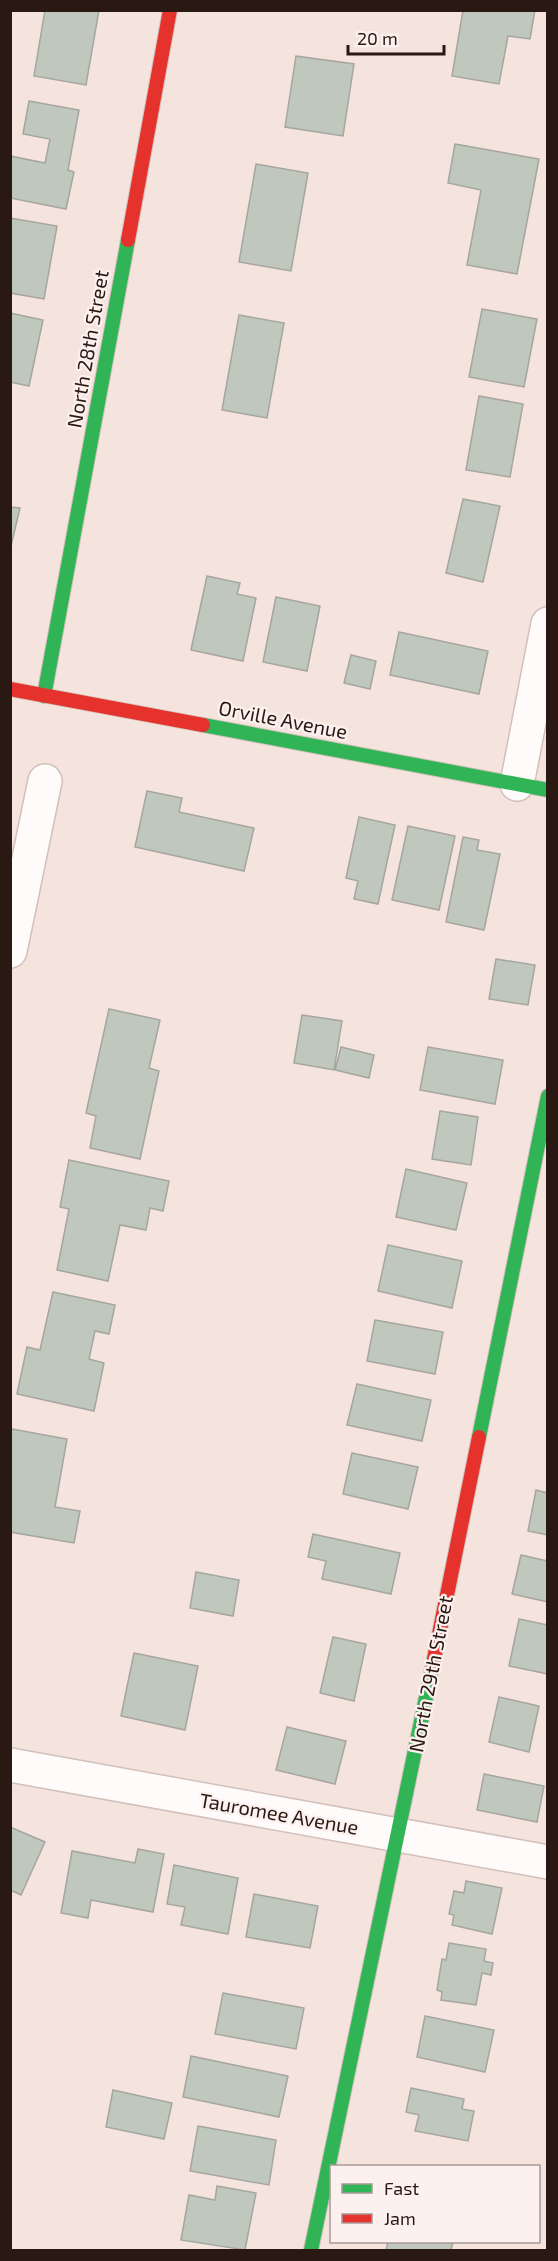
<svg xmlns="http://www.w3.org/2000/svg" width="558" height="2261" viewBox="0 0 558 2261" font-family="'Exo 2',sans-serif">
  <rect width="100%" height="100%" fill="#f5e3de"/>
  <path fill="#c0c7bc" stroke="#a5a69f" stroke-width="1.5" d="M 45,10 L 99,10 L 86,85 L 34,76 Z
    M 463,10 L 535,10 L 530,39 L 508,36 L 499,84 L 452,76 Z
    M 296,56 L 354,64 L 343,136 L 285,127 Z
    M 29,101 L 79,110 L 68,170 L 74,172 L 66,209 L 10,198 L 10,156 L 45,163 L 50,139 L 23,134 Z
    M 455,144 L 539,159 L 517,274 L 467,265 L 481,190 L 448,183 Z
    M 256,164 L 308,173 L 291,271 L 239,262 Z
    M 10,218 L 57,226 L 44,299 L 10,293 Z
    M 482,309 L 537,319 L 524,387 L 469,377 Z
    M 10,313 L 43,320 L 29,386 L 10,382 Z
    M 239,315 L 284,323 L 267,418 L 222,410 Z
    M 479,396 L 523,404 L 510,477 L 466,470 Z
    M 463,499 L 500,506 L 483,582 L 446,573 Z
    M 10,507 L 20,508 L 10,550 Z
    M 207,576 L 240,583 L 237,594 L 256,598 L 243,661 L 191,650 Z
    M 276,597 L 320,606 L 307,671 L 263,662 Z
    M 399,632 L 488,651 L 479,694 L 390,675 Z
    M 351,655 L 376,661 L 370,689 L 344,683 Z
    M 147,791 L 182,798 L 179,812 L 254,828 L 244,871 L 135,847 Z
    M 359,817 L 395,825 L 378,904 L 354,899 L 358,881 L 346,878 Z
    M 408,826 L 455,836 L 439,910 L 392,900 Z
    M 463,837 L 479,840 L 477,850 L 500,854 L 484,930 L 446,922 Z
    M 496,959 L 535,965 L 528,1005 L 489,999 Z
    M 109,1009 L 160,1020 L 149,1068 L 159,1071 L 140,1159 L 90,1148 L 96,1116 L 86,1113 Z
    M 302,1015 L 342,1021 L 334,1070 L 294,1063 Z
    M 341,1047 L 374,1055 L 369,1078 L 335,1070 Z
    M 428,1047 L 503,1060 L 495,1104 L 420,1090 Z
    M 440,1111 L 478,1117 L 471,1165 L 432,1159 Z
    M 69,1160 L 169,1181 L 163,1211 L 150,1208 L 146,1230 L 120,1225 L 108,1281 L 57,1270 L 69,1209 L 60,1207 Z
    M 406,1169 L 467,1183 L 456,1230 L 396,1217 Z
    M 388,1245 L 462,1261 L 452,1308 L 378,1291 Z
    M 53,1292 L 115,1305 L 109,1334 L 95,1331 L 89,1359 L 104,1363 L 94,1411 L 17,1394 L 27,1347 L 40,1350 Z
    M 375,1320 L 443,1332 L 435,1374 L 367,1361 Z
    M 357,1384 L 431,1400 L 422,1441 L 347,1425 Z
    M 12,1429 L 67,1439 L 55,1507 L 80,1511 L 74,1543 L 10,1532 L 10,1441 Z
    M 352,1453 L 418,1467 L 408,1509 L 343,1494 Z
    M 536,1490 L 548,1493 L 548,1535 L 528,1531 Z
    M 313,1534 L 400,1553 L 391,1594 L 322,1579 L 326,1561 L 308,1557 Z
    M 521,1555 L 548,1561 L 548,1602 L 512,1594 Z
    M 196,1572 L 239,1580 L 233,1616 L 190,1608 Z
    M 519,1619 L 548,1625 L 548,1674 L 509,1666 Z
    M 333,1637 L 366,1644 L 354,1701 L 320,1693 Z
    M 134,1653 L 198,1666 L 185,1730 L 121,1716 Z
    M 499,1697 L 539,1706 L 529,1752 L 489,1742 Z
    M 287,1727 L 346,1741 L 335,1784 L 276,1770 Z
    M 484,1774 L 544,1786 L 537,1822 L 477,1810 Z
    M 10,1827 L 45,1842 L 21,1895 L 10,1890 Z
    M 138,1849 L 164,1854 L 153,1912 L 91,1900 L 88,1918 L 61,1913 L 72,1851 L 135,1863 Z
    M 174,1865 L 238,1878 L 228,1934 L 181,1925 L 185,1907 L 167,1904 Z
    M 466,1881 L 502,1888 L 492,1934 L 452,1925 L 454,1915 L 449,1914 L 454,1891 L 464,1893 Z
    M 254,1894 L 318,1906 L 310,1948 L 246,1937 Z
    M 449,1943 L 486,1949 L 484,1961 L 493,1963 L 491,1975 L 482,1973 L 476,2005 L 441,2000 L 442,1992 L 437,1990 L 442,1959 L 446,1960 Z
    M 223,1993 L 304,2008 L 296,2049 L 215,2034 Z
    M 425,2016 L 494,2030 L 485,2072 L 417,2057 Z
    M 191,2056 L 288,2076 L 279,2117 L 183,2097 Z
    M 411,2088 L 464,2099 L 462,2109 L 474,2111 L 468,2141 L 415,2131 L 419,2115 L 406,2112 Z
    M 113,2090 L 172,2103 L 164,2139 L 106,2127 Z
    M 198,2126 L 276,2140 L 269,2185 L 190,2171 Z
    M 217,2186 L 256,2193 L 245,2250 L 181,2240 L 189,2195 L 215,2200 Z
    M 388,2242 L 453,2242 L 451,2250 L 386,2250 Z"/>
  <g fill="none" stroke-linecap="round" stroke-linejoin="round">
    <g stroke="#d2c0bb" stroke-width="36">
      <path id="street" d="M 517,784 L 548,624
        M 10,951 L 45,781
        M 10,1765 L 548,1862"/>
    </g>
    <g stroke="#d2c0bb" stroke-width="16">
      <path id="fast" d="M 44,696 L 128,240
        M 203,725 L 548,790
        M 479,1437 L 548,1096
        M 311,2250 L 433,1664"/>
    </g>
    <g stroke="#d2c0bb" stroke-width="16">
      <path id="jam" d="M 128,240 L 170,10
        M 10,689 L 203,725
        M 433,1664 L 479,1437"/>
    </g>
    <use href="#street" stroke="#fefbfa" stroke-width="33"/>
    <use href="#fast" stroke="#30b455" stroke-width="14"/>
    <use href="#jam" stroke="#e5322d" stroke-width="14"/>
  </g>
  <g text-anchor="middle" stroke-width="4.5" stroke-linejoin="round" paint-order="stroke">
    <g font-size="20" fill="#2a1813" stroke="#fcf1ee">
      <text transform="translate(88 349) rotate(-80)" y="7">North 28th Street</text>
      <text transform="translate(283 720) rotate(11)" y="7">Orville Avenue</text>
      <text transform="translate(431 1674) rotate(-79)" y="7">North 29th Street</text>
      <text transform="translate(279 1814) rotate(10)" y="7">Tauromee Avenue</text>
    </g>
  </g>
  <rect width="558" height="2261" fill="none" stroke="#2a1813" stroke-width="24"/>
  <rect x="330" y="2165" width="210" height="78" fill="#fcf1ee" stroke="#a89a96" stroke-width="1.5"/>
  <rect x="342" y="2184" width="30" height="9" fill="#30b455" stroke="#a89a96" stroke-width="1.5"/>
  <text x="384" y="2195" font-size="18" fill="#2a1813">Fast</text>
  <rect x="342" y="2214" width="30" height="9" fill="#e5322d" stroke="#a89a96" stroke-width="1.5"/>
  <text x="384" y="2225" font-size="18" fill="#2a1813">Jam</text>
  <path d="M348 45v9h96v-9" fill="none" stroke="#2a1813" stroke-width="3"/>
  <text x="357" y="45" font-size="18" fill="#2a1813" stroke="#fcf1ee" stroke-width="4.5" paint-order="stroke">20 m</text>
</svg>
